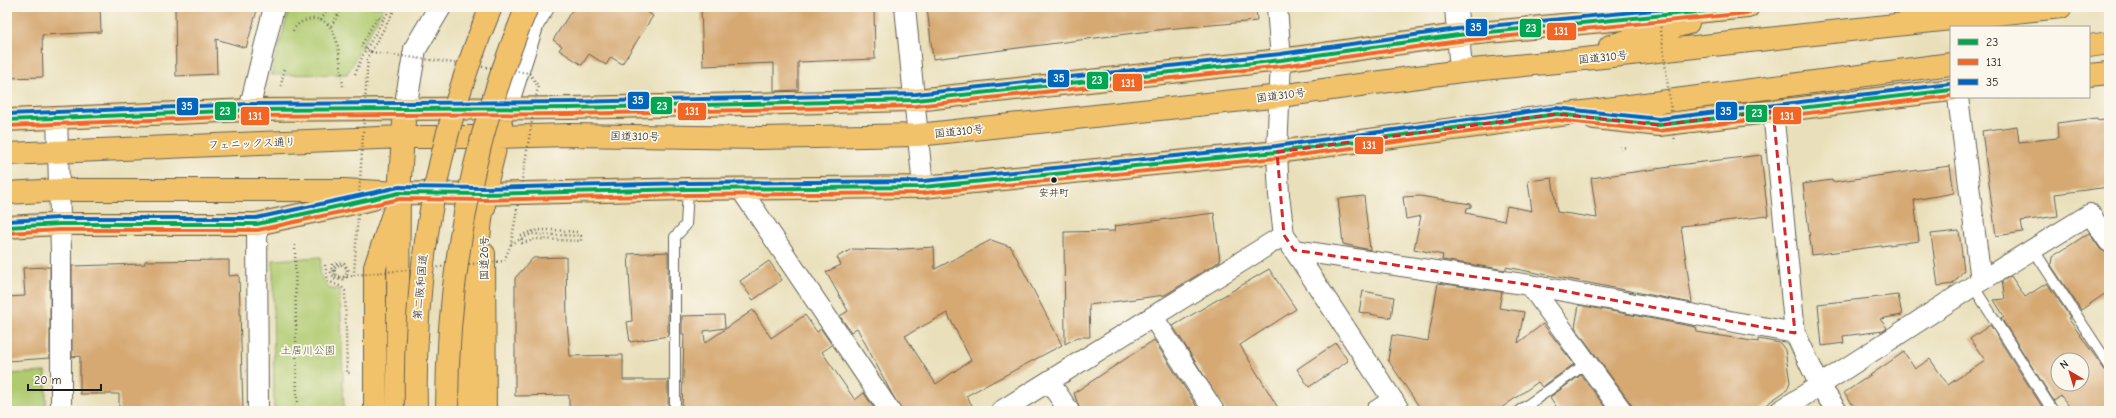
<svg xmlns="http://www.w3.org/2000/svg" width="2116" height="418" viewBox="0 0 2116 418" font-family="'Comic Neue','Klee One',sans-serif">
  <rect width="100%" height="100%" fill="#fbf7ec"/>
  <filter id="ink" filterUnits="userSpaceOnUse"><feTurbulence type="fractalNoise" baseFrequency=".025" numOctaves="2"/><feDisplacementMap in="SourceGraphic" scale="8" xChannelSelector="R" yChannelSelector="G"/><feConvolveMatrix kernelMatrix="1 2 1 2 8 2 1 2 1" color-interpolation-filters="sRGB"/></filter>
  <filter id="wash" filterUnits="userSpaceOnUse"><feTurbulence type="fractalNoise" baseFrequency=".012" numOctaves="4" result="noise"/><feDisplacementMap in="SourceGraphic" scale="16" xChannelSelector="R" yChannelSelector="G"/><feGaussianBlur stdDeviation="0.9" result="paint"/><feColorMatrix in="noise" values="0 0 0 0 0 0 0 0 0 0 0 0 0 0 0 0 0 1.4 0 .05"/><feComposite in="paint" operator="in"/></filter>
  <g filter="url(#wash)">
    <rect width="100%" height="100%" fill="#e9e0bb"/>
    <path fill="#b0ca70" stroke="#667346" d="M 290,7 L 384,7 L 347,74 L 271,75 Z
      M 321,257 L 320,275 L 330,289 L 340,289 L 344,411 L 274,411 L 273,260 Z
      M 46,372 L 46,411 L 7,411 L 7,374 Z"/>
    <g id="blocks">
      <path fill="#d6a973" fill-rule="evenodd" d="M 7,7 L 100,7 L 101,32 L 42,35 L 43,77 L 7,78 Z
        M 175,7 L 258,7 L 246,48 L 216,39 L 217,74 L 176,76 Z
        M 574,7 L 639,7 L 653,16 L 622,64 L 611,57 L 606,65 L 589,54 L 582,65 L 559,50 L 562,46 L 553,40 Z
        M 701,7 L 874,7 L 875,59 L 798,62 L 798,90 L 774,91 L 774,63 L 703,66 Z
        M 927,7 L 1256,7 L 1257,21 L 1165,29 L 933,59 Z
        M 2097,118 L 2098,120 L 2109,118 L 2109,187 L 2055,194 L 2058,216 L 2021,221 L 2023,232 L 1996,236 L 1982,131 L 2017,126 L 2019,142 L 2058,138 L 2057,123 Z
        M 1761,155 L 1768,216 L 1681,226 L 1692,303 L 1506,267 L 1506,270 L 1442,260 L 1443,255 L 1414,249 L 1421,216 L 1406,219 L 1403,197 L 1419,196 L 1471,204 L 1471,207 L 1467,208 L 1466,213 L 1504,221 L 1507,206 L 1532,211 L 1528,181 L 1552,178 L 1557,212 L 1597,218 L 1591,178 L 1670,167 L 1670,166 Z
        M 1950,166 L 1954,193 L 1914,200 L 1919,241 L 1812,255 L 1803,184 L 1832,180 L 1832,182 Z
        M 1364,196 L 1370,250 L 1343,244 L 1338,199 Z
        M 1214,213 L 1220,261 L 1165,295 L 1089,305 L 1090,337 L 1078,337 L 1065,344 L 1064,232 L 1115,231 L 1114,226 Z
        M 1959,231 L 1964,270 L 1953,284 L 1938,286 L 1931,234 Z
        M 2089,233 L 2100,249 L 2109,253 L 2109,291 L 2081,310 L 2051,265 L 2052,257 Z
        M 991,240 L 1011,247 L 1062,345 L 966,396 L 976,411 L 901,411 L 857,328 L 851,332 L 840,316 L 848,311 L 826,272 L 841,265 L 837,257 L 852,249 L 889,250 L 934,247 L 935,269 ZM 947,313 L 971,360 L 936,384 L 905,336 Z
        M 668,252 L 668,336 L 630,342 L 627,322 L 632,321 L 628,254 Z
        M 566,257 L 567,322 L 570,356 L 623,355 L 623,380 L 668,380 L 668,411 L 569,411 L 569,395 L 515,396 L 515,278 L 533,258 Z
        M 229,260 L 229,276 L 239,275 L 243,411 L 119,411 L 119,394 L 80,394 L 80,356 L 72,357 L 72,266 L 145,264 L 145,261 Z
        M 769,261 L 782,280 L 753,300 L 740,281 Z
        M 50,267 L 50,358 L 7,361 L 7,297 L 25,296 L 23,268 Z
        M 1269,269 L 1296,309 L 1240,345 L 1280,411 L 1226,411 L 1173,326 Z
        M 2011,276 L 2025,297 L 2047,283 L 2070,317 L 2068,318 L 2109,376 L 2109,411 L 2073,411 L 2061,396 L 2054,401 L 2001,318 L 2004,316 L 1994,300 L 2005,299 L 2002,281 ZM 2058,360 L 2082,360 L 2082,384 L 2058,384 Z
        M 1438,283 L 1502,292 L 1499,308 L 1524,312 L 1518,343 L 1543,324 L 1574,364 L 1542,387 L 1538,382 L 1497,411 L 1422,411 L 1388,360 L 1392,335 L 1428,341 Z
        M 1363,291 L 1394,297 L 1391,318 L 1359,312 Z
        M 1898,295 L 1902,315 L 1880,319 L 1887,328 L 1883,331 L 1843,336 L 1844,343 L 1822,346 L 1818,304 Z
        M 1579,305 L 1696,327 L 1697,332 L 1758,342 L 1758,339 L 1780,343 L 1785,350 L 1790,382 L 1787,390 L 1757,411 L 1633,411 L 1631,404 L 1575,327 Z
        M 753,310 L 771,338 L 805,315 L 817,332 L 821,329 L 832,345 L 822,352 L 855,400 L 864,393 L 876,411 L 682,411 L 684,334 L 682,334 L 682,316 L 724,315 L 725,328 L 704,331 L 705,343 Z
        M 1990,325 L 2043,408 L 2039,411 L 1857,411 L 1844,393 L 1904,352 L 1915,369 L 1930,359 L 1948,385 L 1985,360 L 1970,339 Z
        M 1154,340 L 1199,410 L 1080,411 L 1074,393 Z
        M 1336,343 L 1348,361 L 1309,387 L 1297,369 Z
        M 1581,375 L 1608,411 L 1559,411 L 1550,397 Z"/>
    </g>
  </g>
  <g filter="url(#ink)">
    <use href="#blocks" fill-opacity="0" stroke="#646154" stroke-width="1"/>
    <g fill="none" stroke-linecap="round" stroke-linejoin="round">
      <g stroke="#646154" stroke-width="12">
        <path id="service" d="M 2033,249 L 2109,365
          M 1973,286 L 2053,411
          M 675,411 L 675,237 L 686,225 L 688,189
          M 1519,411 L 1587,363"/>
      </g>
      <g stroke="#646154" stroke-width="22">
        <path id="minor" d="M 905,7 L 923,187
          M 1277,7 L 1281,60 L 1277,152 L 1279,195 L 1284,235 L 1400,411
          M 1958,97 L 1981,281
          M 249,110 L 274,7
          M 1773,111 L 1795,333 L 1820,386 L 1837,411
          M 57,117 L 61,251 L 61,411
          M 740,188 L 890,411
          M 257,224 L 258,411
          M 1294,250 L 1530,285 L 1795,333
          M 1530,285 L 1622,411
          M 1153,317 L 1214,411
          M 1049,381 L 1069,411
          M 1001,411 L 1284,235
          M 1376,411 L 1393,400
          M 1780,411 L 1973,286 L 2090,214 L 2109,242"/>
      </g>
      <g stroke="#646154" stroke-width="24">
        <path id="tertiary" d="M 1456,7 L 1461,71
          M 506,108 L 533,23 L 543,7
          M 405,109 L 415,49 L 440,7"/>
      </g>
      <g stroke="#646154" stroke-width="24">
        <path id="trunk" d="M 1610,46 L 1688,23
          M 2089,46 L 2109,43
          M 2089,75 L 2109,73
          M 1594,118 L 1659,125 L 1951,90
          M 7,120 L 249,110 L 570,108 L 916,100 L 1281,60 L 1458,35 L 1748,7
          M 7,154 L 402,137 L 498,137 L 570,135 L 760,138 L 918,135 L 1280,96 L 1461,71 L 1557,62 L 2061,7
          M 7,193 L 59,190 L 344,190 L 399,193 L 484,194 L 688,189 L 923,187 L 1277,152 L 1951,64
          M 484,208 L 484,194 L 501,124
          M 7,227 L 60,224 L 257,224 L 373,199
          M 484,254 L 485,411
          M 375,411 L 375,267 L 393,214
          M 397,411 L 399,193 L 404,122"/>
      </g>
      <g stroke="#646154" stroke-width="24">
        <path id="motorway" d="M 464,411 L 470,315 L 484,194"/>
      </g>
      <path stroke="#646154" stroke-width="2.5" stroke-dasharray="1 3" stroke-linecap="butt" d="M 321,20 L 329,7
        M 383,20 L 377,17 L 361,46 L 371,52 L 396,7
        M 331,26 L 343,7
        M 293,31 C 297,23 304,20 313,19 C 341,17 340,66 343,86
        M 355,74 L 364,53 L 391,7
        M 281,86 L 284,69
        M 1620,148 L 1627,147
        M 511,244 L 531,234 L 581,236 L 581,241 L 537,239 L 522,243 L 521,236 C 537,226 559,231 577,232
        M 295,245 L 297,411
        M 332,264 L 331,272 L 334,279 C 342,281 348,279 349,271 L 344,263 L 337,263 L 333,268 L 335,277 L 342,278 C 346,276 347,273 347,268 L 340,264 L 334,269 L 337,276 C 341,278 348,276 353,276
        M 325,265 L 328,281 L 342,287 L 345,291 L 347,373 L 351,373"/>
      <use href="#service" stroke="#fff" stroke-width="10"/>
      <use href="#minor" stroke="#fff" stroke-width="20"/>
      <use href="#tertiary" stroke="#fff" stroke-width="22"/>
      <use href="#trunk" stroke="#f2c26a" stroke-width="22"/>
      <use href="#motorway" stroke="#f2c26a" stroke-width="22"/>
      <g stroke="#646154" stroke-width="24" stroke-linecap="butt">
        <path id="motorway-bridge" d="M 416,411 C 413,271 436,136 491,7
          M 447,411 C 447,270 472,137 527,7"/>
      </g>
      <path stroke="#646154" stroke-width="2.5" stroke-dasharray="1 3" stroke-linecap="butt" d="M 1658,7 L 1675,142
        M 371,52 L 529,73 L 538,86 L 511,244 L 504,261 L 354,275 L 368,56 Z"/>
      <use href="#motorway-bridge" stroke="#f2c26a" stroke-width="22"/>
      <g stroke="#fbf7ec" stroke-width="7">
        <path id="bus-1" d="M 7,120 L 249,110 L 570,108 L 916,100 L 1281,60 L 1458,35 L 1748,7
          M 7,227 L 60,224 L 257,224 L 399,193 L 484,194 L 688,189 L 923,187 L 1277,152 L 1557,114 L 1659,125 L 1951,90"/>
      </g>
      <g stroke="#fbf7ec" stroke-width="7">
        <path id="bus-2" d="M 7,126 L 249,116 L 570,114 L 916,106 L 1282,66 L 1459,41 L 1749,13
          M 7,233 L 60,230 L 258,230 L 400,199 L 484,200 L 688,195 L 924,193 L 1278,158 L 1557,120 L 1659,131 L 1951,96"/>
      </g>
      <g stroke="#fbf7ec" stroke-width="7">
        <path id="bus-3" d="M 7,114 L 249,104 L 570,102 L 916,94 L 1280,54 L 1457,29 L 1686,7
          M 7,221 L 60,218 L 256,218 L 399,187 L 484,188 L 688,183 L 923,181 L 1276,146 L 1556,108 L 1659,119 L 1950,84"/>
      </g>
      <use href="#bus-1" stroke="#00a651" stroke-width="4"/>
      <use href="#bus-2" stroke="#f26522" stroke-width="4"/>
      <use href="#bus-3" stroke="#0065bd" stroke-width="4"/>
    </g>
  </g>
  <path fill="none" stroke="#d62828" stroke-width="3" stroke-dasharray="8 5" stroke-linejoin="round" d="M 1773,111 L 1795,333 L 1530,285 L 1294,250 L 1284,235 L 1277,152 L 1557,114 L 1659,125 Z"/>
  <circle fill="#1c1c1c" stroke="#fbf7ec" stroke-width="1.5" cx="1054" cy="180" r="3.5"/>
  <g text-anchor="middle" stroke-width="3.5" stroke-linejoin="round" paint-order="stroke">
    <g font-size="10" fill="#1c1c1c" stroke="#fbf7ec">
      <text x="1054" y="196">安井町</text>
    </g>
    <g font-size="11" fill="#1c1c1c" stroke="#fbf7ec">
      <text transform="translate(1603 57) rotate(-6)" y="4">国道310号</text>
      <text transform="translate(1281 95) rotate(-7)" y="4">国道310号</text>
      <text transform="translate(959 131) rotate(-6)" y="4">国道310号</text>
      <text transform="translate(635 136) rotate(1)" y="4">国道310号</text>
      <text transform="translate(252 143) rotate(-2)" y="4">フェニックス通り</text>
      <text transform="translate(484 258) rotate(-90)" y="4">国道26号</text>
      <text transform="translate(420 287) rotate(-85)" y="4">第二阪和国道</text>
    </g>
    <g font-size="11" fill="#505939" stroke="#fbf7ec">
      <text x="308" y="354">土居川公園</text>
    </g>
  </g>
  <g stroke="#fbf7ec" stroke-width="1.5">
    <rect x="1465" y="18" width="23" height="19" rx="4" fill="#0065bd"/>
    <rect x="1519" y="18" width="23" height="20" rx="4" fill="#00a651"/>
    <rect x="1546" y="22" width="31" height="19" rx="4" fill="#f26522"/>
    <rect x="1047" y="69" width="23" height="19" rx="4" fill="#0065bd"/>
    <rect x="1086" y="71" width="23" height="19" rx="4" fill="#00a651"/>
    <rect x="1112" y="73" width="31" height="19" rx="4" fill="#f26522"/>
    <rect x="627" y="91" width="23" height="19" rx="4" fill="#0065bd"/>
    <rect x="650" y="96" width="23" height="19" rx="4" fill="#00a651"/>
    <rect x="176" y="97" width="23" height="19" rx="4" fill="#0065bd"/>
    <rect x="1715" y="101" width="23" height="20" rx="4" fill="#0065bd"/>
    <rect x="214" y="101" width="23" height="20" rx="4" fill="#00a651"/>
    <rect x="677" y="102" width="30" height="19" rx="4" fill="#f26522"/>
    <rect x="1745" y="104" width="23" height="19" rx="4" fill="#00a651"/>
    <rect x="1772" y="106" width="30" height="19" rx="4" fill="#f26522"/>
    <rect x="240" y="106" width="30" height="20" rx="4" fill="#f26522"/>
    <rect x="1354" y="136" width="30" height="19" rx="4" fill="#f26522"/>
  </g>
  <g font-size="11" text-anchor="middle" font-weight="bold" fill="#fff">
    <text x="1476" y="31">35</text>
    <text x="1531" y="32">23</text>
    <text x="1561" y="35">131</text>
    <text x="1059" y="82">35</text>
    <text x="1097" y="84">23</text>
    <text x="1128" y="87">131</text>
    <text x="638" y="104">35</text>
    <text x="662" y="110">23</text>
    <text x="187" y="110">35</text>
    <text x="1726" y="115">35</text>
    <text x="225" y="115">23</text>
    <text x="692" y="115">131</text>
    <text x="1757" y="117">23</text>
    <text x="1787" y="120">131</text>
    <text x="255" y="120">131</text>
    <text x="1369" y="149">131</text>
  </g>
  <rect width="2116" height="418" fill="none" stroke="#fbf7ec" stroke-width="24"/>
  <rect x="1950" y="26" width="140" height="72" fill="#fbf7ec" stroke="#a29f99"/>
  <rect x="1958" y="39" width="20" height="6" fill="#00a651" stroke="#a29f99"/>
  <text x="1986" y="46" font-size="12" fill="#1c1c1c">23</text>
  <rect x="1958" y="59" width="20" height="6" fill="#f26522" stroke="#a29f99"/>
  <text x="1986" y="66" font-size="12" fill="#1c1c1c">131</text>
  <rect x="1958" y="79" width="20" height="6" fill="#0065bd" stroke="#a29f99"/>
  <text x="1986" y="86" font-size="12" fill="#1c1c1c">35</text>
  <g transform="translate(2070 372) rotate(322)"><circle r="19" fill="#fbf7ec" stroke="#a29f99"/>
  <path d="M0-3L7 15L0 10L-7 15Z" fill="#c8321e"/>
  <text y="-6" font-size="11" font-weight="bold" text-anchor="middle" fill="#1c1c1c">N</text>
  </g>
  <path d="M28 384v6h73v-6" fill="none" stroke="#1c1c1c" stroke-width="2"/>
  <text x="34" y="384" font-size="12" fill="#1c1c1c" stroke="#fbf7ec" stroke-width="3" paint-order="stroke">20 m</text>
</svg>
